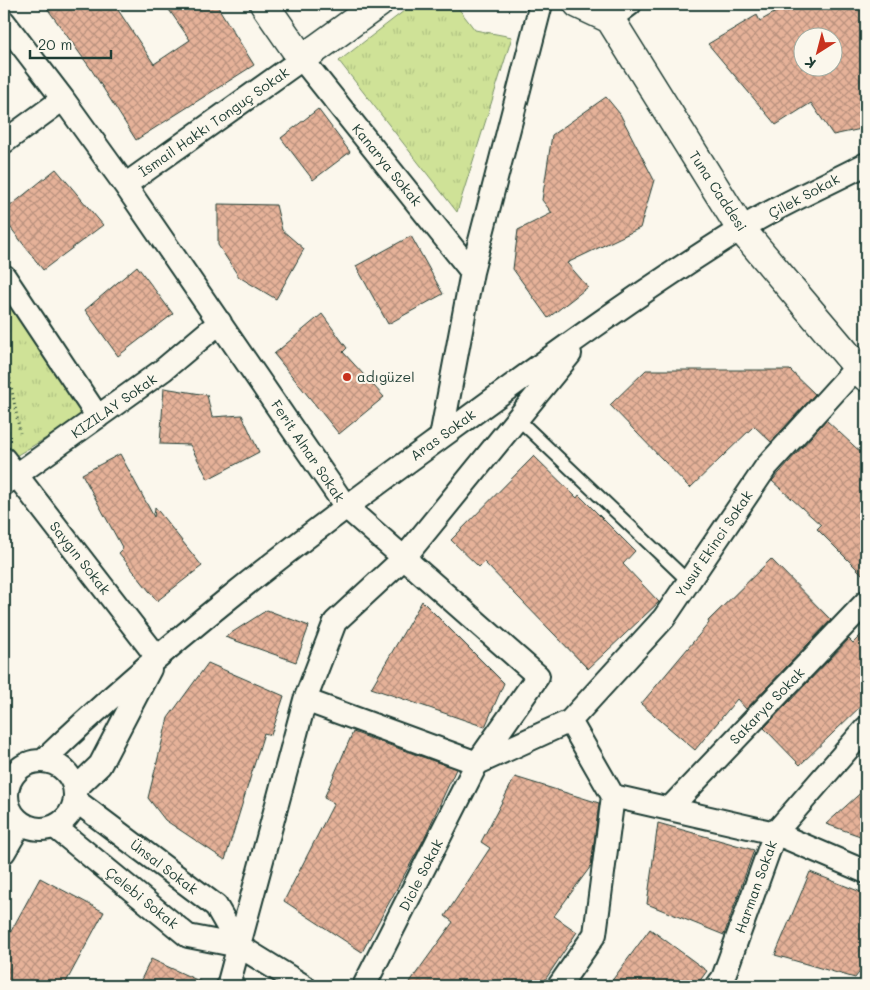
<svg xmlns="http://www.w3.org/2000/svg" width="870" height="990" viewBox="0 0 870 990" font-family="Mali,sans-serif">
  <defs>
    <pattern id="park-tufts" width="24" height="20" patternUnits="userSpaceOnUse" patternTransform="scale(1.25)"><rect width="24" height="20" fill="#cfe297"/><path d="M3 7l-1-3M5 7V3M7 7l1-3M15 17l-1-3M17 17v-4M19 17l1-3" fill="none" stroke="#b1c383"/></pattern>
    <pattern id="building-cross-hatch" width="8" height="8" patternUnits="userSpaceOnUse" patternTransform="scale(1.25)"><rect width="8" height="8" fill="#e6b299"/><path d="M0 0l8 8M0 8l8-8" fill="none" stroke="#ba927e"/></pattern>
  </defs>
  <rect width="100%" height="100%" fill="#fbf7ec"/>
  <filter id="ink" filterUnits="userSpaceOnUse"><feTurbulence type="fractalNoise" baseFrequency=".02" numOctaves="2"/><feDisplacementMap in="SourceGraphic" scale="10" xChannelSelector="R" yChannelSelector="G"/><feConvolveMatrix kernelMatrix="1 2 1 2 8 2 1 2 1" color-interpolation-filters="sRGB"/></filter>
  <g filter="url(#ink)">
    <path fill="url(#park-tufts)" stroke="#779066" d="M 413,4 L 455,4 L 475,30 L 512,37 L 457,212 L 339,61 Z
      M 4,296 L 85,415 L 14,457 L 4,442 Z"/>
    <path fill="url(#building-cross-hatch)" stroke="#1f3d34" fill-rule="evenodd" d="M 44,4 L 114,4 L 154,64 L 190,40 L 165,4 L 216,4 L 254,65 L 136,140 L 91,69 Z
      M 790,4 L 861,4 L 866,13 L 866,128 L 833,135 L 811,103 L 776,125 L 708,44 L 757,15 L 760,21 ZM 802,38 L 832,38 L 832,68 L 802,68 Z
      M 606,97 L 620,114 L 654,180 L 640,228 L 567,263 L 588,287 L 548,318 L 513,269 L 518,230 L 552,213 L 542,200 L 552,135 Z
      M 318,109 L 350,152 L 313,180 L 281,138 Z
      M 56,169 L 103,225 L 43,270 L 4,219 L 4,211 Z
      M 218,204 L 276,205 L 282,230 L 304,249 L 276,299 L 239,277 L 218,245 Z
      M 411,236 L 443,294 L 388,324 L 356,266 Z
      M 137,266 L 173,314 L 118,356 L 85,310 Z
      M 322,314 L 347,348 L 343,352 L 384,397 L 339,434 L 274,354 Z
      M 646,370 L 790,370 L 815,394 L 771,442 L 754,426 L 690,488 L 610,405 Z
      M 164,388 L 207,395 L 212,417 L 242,415 L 259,452 L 208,479 L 190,445 L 160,444 Z
      M 826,420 L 866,457 L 866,578 L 817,529 L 821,525 L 772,481 Z
      M 120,454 L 154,517 L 155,507 L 202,566 L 157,601 L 119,553 L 123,549 L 82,474 Z
      M 534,456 L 577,498 L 579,495 L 635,551 L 623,564 L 659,602 L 588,669 L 484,562 L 479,567 L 451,540 Z
      M 771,559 L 831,620 L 746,709 L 737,699 L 695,750 L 641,704 L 709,623 L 708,621 Z
      M 422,601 L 504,683 L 485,727 L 371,688 Z
      M 267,610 L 309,626 L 296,662 L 225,637 Z
      M 866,630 L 866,701 L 800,765 L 764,728 L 849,639 L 853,643 Z
      M 208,663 L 284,696 L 271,735 L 264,733 L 225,860 L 165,820 L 148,798 L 168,718 Z
      M 353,732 L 456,769 L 423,841 L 362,952 L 284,901 L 334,803 L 324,798 Z
      M 515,777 L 599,803 L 591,866 L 554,916 L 577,932 L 541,986 L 407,986 L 453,922 L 445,916 L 490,848 L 481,842 Z
      M 866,788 L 866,838 L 826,824 Z
      M 658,823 L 754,850 L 724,935 L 647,904 Z
      M 810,872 L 866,894 L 866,964 L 855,978 L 775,955 Z
      M 40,878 L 104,912 L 64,986 L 4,986 L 4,944 Z
      M 650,929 L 707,971 L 696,986 L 608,986 Z
      M 151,959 L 210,986 L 138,986 Z"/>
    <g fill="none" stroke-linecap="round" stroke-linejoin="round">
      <g stroke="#1f3d34" stroke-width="15">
        <path id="lane" d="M 517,418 L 688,581"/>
      </g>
      <g stroke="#1f3d34" stroke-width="26">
        <path id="street" d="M 610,19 L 630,4
          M 4,22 L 63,99 L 125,185 L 346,507 L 538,676 L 477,763 L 364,986
          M 4,142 L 63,99
          M 125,185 L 302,59 L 472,272
          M 4,276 L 98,417
          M 441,437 L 472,272 L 541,4
          M 4,459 L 157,657
          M 4,484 L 163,370 L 220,322
          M 305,700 L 477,763
          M 570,721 L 664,618 L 766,467 L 857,367
          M7 795a34 34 0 1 1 68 0a34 34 0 1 1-68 0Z
          M 43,761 C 163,645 297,542 432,444 C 533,370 633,296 739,230 C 779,205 824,186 866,164
          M 478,763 L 570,721 L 613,796 L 775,833 L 866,872
          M 75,789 L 100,765 L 150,669
          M 75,800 L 216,906 L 239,946
          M 669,809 L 866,602
          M 55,827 L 188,936 L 239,946 L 304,986
          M 4,852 L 21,823
          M 228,986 L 305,700 L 335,622 L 404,558 L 570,354
          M 559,986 L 595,934 L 613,796
          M 717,986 L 723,978 L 775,833 L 866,728"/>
      </g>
      <g stroke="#1f3d34" stroke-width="31">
        <path id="secondary" d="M 264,4 L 302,59 L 378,4
          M 578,4 L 610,19 L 741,229 L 866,377"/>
      </g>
      <path stroke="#1f3d34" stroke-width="3" stroke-dasharray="1 4" stroke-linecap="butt" d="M 4,349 L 20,433"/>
      <use href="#lane" stroke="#fbf7ec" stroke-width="11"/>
      <use href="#street" stroke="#fbf7ec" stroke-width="22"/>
      <use href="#secondary" stroke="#fbf7ec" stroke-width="28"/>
    </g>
  </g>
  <circle fill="#c8321e" stroke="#fbf7ec" stroke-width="2" cx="347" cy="377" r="5"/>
  <g text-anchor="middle" stroke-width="4" stroke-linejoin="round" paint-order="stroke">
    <g font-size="14" fill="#1f3d34" stroke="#fbf7ec">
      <text transform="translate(214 122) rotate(-35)" y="5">İsmail Hakkı Tonguç Sokak</text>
      <text transform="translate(387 165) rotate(51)" y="5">Kanarya Sokak</text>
      <text transform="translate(718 191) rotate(57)" y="5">Tuna Caddesi</text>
      <text transform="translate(804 196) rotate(-28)" y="5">Çilek Sokak</text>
      <text transform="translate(114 406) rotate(-35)" y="5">KIZILAY Sokak</text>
      <text transform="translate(443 435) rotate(-36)" y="5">Aras Sokak</text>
      <text transform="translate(308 451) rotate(56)" y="5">Ferit Alnar Sokak</text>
      <text transform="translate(714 544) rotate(-56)" y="5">Yusuf Ekinci Sokak</text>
      <text transform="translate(80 558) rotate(52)" y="5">Saygın Sokak</text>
      <text transform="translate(767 706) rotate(-46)" y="5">Sakarya Sokak</text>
      <text transform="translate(164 867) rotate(37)" y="5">Ünsal Sokak</text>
      <text transform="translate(421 875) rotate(-63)" y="5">Dicle Sokak</text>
      <text transform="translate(756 887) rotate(-70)" y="5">Harman Sokak</text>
      <text transform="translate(142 898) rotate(39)" y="5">Çelebi Sokak</text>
    </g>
    <g font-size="14" fill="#1f3d34" stroke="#fbf7ec" text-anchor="start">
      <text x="357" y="382">adıgüzel</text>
    </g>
  </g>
  <rect width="870" height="990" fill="none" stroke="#fbf7ec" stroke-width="20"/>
  <rect x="10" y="10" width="850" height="970" fill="none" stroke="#1f3d34" stroke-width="2" filter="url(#ink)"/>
  <g transform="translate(818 52) rotate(216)"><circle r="24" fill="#fbf7ec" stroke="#a3ada2"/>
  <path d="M0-4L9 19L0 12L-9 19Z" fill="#c8321e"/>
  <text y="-8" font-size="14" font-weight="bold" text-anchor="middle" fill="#1f3d34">K</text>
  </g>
  <path d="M30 50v8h81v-8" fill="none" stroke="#1f3d34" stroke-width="2.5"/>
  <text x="38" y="50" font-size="15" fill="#1f3d34" stroke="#fbf7ec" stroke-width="4" paint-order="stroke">20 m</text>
</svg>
